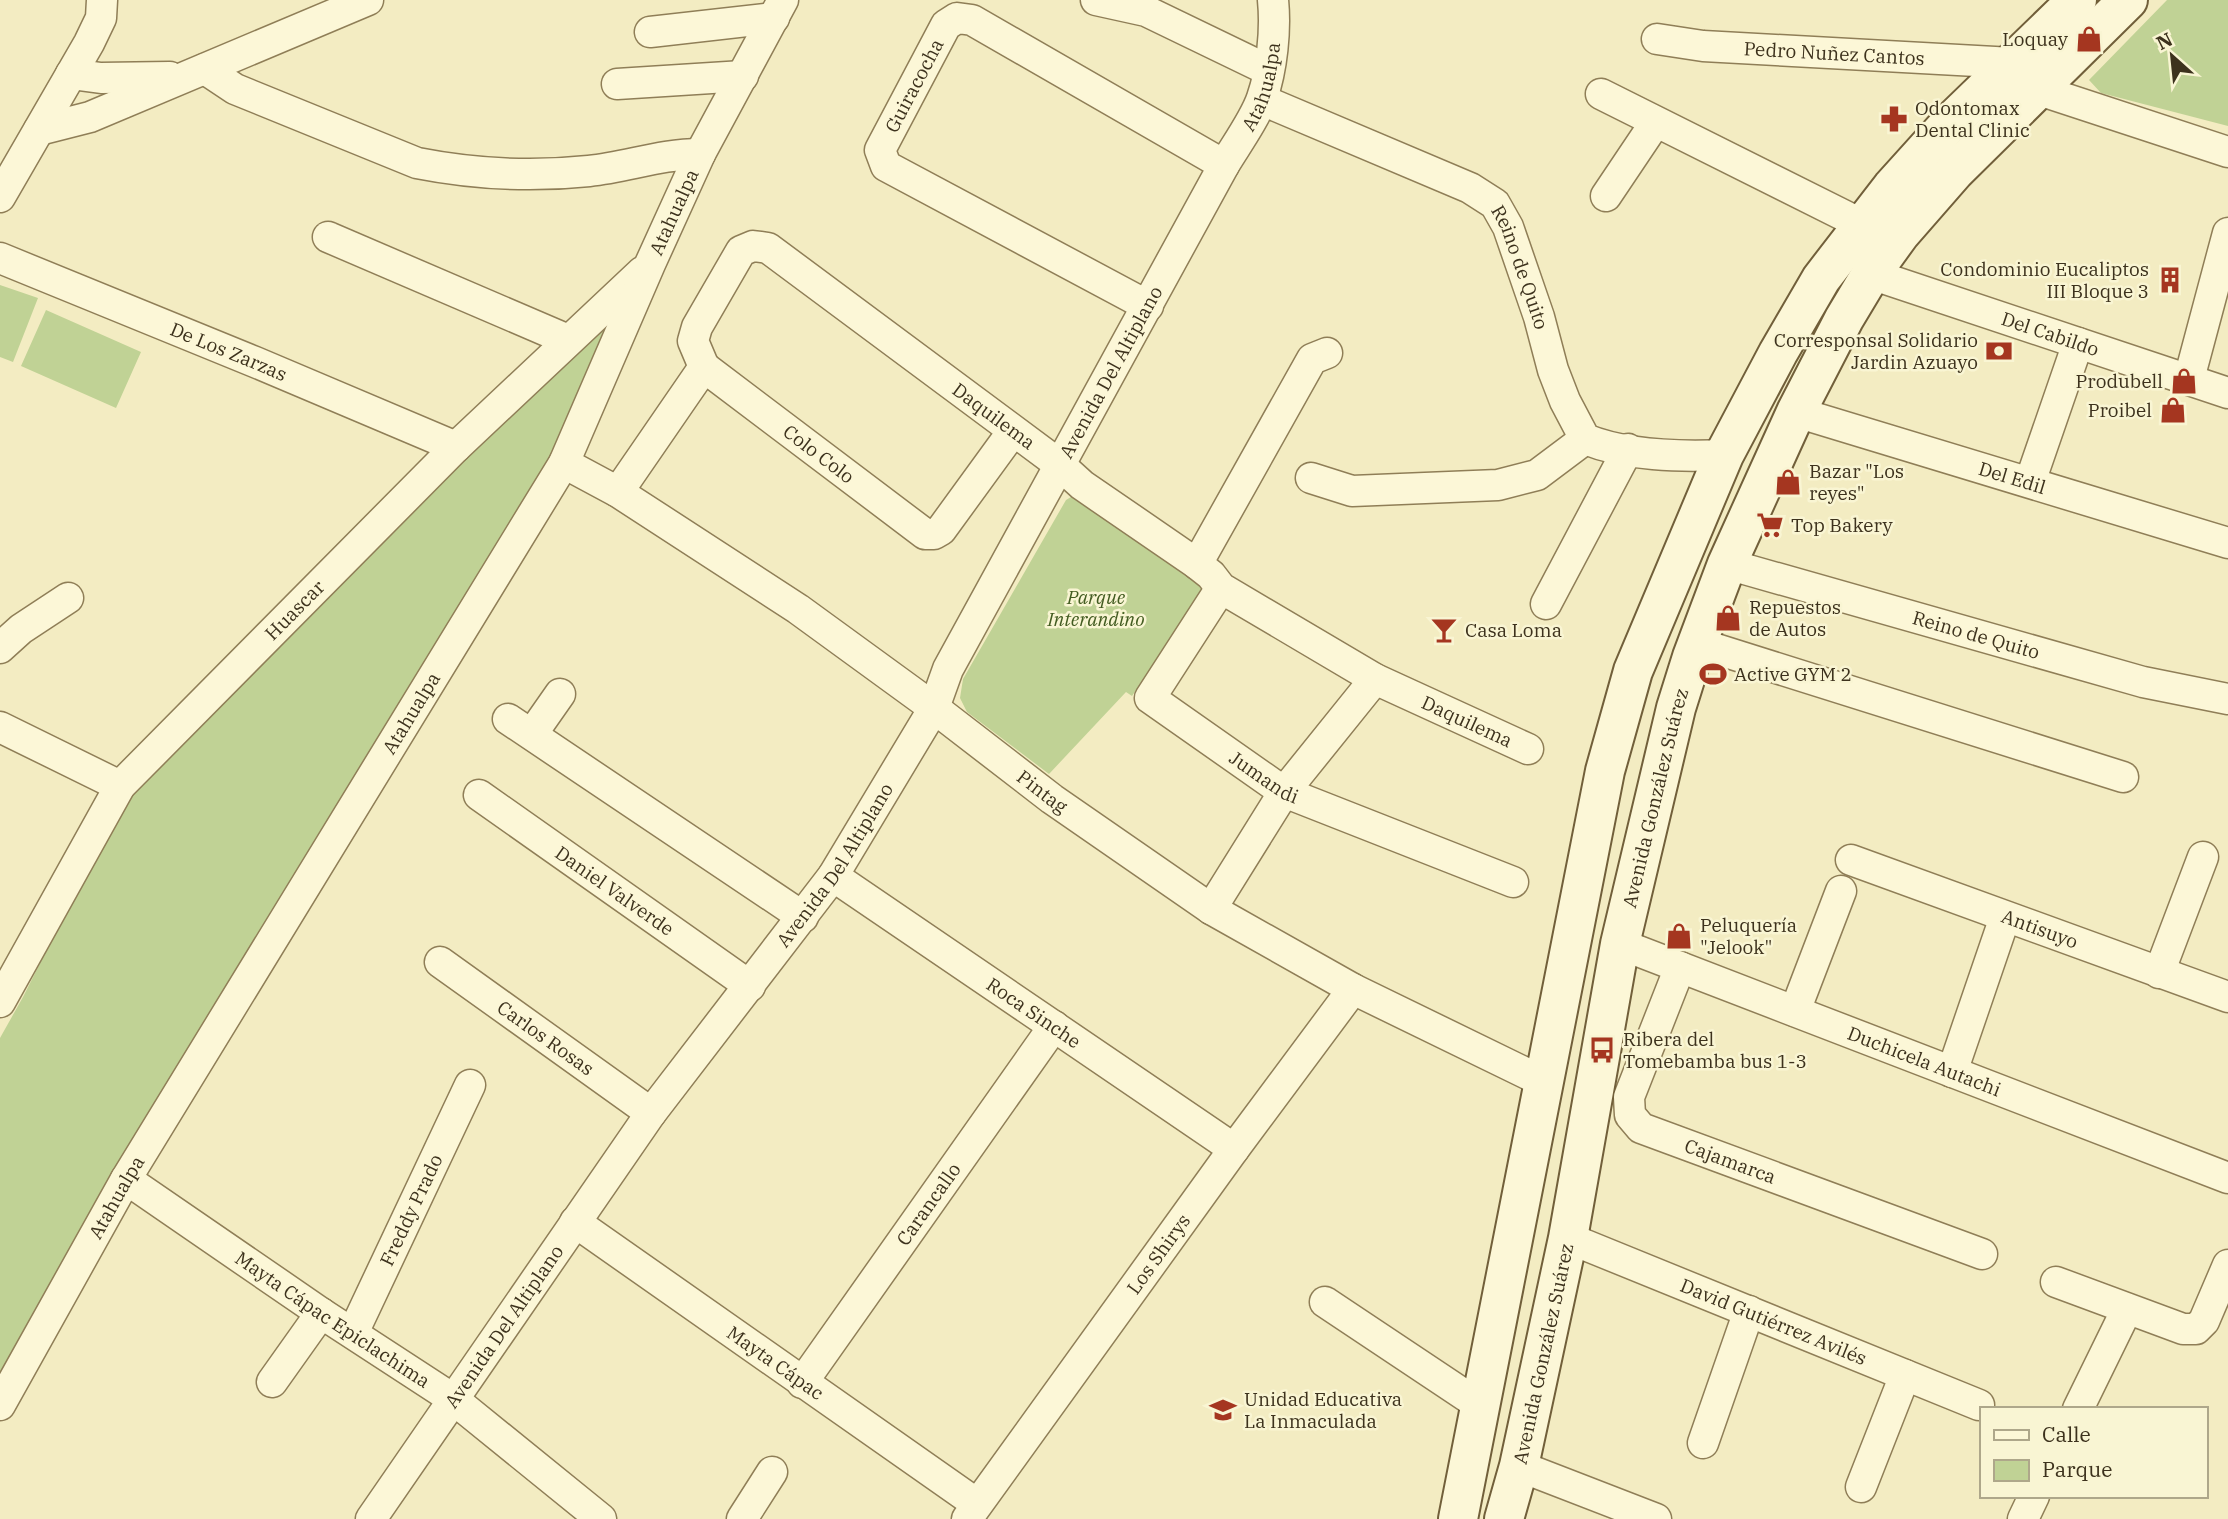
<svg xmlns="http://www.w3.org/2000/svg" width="2228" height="1519" viewBox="0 0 2228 1519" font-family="'IBM Plex Serif',serif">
  <rect width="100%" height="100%" fill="#f3ecc2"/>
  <path fill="#c0d295" d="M 2167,0 L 2228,0 L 2228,126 L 2101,93 L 2089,80 Z
    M 0,285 L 38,298 L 13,362 L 0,357 Z
    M 46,310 L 141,352 L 116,408 L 21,366 Z
    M 616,311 L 557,460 L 0,1385 L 0,1038 L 23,997 L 126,792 L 610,313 Z
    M 1071,497 L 1079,498 L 1201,584 L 1203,592 L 1132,696 L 1126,692 L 1049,774 L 967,712 L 960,698 L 963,679 L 1066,500 Z"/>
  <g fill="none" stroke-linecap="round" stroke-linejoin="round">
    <g stroke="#8f7e57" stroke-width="33">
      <g id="street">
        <path d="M 1096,0 L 1146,11 L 1268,70"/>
        <path d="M 650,32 L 774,18"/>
        <path id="s1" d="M 1657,39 L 1703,46 L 2013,63 L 2039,90 L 2228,152"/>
        <path d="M 205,69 L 235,89 L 417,163 C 473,174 532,177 589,171 C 628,167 660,154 700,154"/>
        <path d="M 71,74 L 101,78 L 170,77"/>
        <path d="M 617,84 L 743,76"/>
        <path d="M 1601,94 L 1863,225"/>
        <path id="s2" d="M 1262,100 L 1470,188 L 1495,204 L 1508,227 L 1539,317 L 1553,370 L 1565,401 L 1585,439 C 1627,456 1679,457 1724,455"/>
        <path d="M 39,130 L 90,117 L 368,0"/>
        <path d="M 1606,196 L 1655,123"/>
        <path d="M 0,197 L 89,43 L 101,18 L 102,0"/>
        <path d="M 328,237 L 568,340"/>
        <path id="s3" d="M 0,258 L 255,362 L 456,447"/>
        <path id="s4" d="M 1871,274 L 2228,393"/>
        <path id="s5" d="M 1148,306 L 886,166 L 880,150 L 946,25 L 957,18 L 972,20 L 1224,165"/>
        <path id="s6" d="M 704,367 L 925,534 L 934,534 L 941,530 L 1013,431"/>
        <path d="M 2189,379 L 2228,233"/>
        <path id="s7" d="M 1796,412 L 2228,543"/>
        <path id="s8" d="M 564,463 L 618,492 L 798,609 L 934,708 L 1052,799 L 1211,909 L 1353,989 L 1544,1082"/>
        <path d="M 1311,478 L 1352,491 L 1498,485 L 1537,475 L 1585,439"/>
        <path d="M 2030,482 L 2078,343"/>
        <path id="s9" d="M 618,492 L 704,367 L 693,341 L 697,327 L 741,251 L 753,246 L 768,248 L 1060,465 L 1082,485 L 1197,564 L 1211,575 L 1221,588 L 1375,679 L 1528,749"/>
        <path d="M 1197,564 L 1312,359 L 1327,353"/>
        <path id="s10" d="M 1727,564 L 2143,682 L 2228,699"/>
        <path id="s11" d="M 1221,588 L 1150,698 L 1284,792 L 1513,882"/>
        <path d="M 1546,604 L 1628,449"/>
        <path d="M 1697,643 L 2123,777"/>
        <path d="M 0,648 L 21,629 L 68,598"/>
        <path d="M 508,719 L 803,917"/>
        <path d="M 0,727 L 120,786"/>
        <path d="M 532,734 L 560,694"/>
        <path id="s12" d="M 479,795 L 750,986"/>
        <path id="s13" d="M 1851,860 L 2228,997"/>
        <path id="s14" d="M 833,876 L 1234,1149"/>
        <path d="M 1211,909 L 1284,792 L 1375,679"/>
        <path id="s15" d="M 1620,944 L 2228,1178"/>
        <path id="s16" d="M 440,962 L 651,1113"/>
        <path id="s17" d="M 1680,967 L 1629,1097 L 1630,1115 L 1641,1128 L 1982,1254"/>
        <path d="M 2159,973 L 2203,857"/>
        <path id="s18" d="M 0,1002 L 120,786 L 456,447 L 642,272"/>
        <path d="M 1795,1011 L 1841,891"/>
        <path d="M 1952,1072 L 2005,917"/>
        <path id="s19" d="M 126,1179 L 321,1313 L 453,1399 L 601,1519"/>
        <path id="s20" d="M 575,1222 L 977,1504"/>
        <path id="s21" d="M 1568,1238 L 1979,1405"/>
        <path d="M 2056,1282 L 2183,1329 L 2196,1329 L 2204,1321 L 2228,1265"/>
        <path d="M 1325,1302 L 1481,1406"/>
        <path id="s22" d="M 353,1333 L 470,1085"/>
        <path d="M 272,1382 L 321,1313"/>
        <path id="s23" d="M 802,1383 L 1054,1026"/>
        <path id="s24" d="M 0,1405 L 126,1179 L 564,463 L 650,264 L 700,154 L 783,0"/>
        <path d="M 2078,1409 L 2127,1309"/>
        <path d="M 1703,1443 L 1749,1311"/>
        <path d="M 1519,1466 L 1656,1519"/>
        <path d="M 1861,1487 L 1905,1375"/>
        <path id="s25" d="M 371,1519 L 651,1113 L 833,876 L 934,708 L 948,669 L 1224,165 C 1236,145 1255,119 1262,98 C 1272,69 1276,30 1273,0"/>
        <path d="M 742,1519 L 772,1472"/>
        <path id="s26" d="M 967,1519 L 1234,1149 L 1353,989"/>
        <path d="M 2023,1519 L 2034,1496"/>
      </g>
    </g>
    <g stroke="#715f3a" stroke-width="42">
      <g id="secondary">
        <path d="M 1458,1519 L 1605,771 L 1633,671 L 1724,455 L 1778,353 L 1821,279 L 1892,187 L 1948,125 L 2077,0"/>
        <path id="s27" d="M 1504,1519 L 1519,1466 L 1568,1238 L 1620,944 L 1676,708 L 1692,657 L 1727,564 L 1796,412 L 1844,319 L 1871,274 L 1900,234 L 1955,171 L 2128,0"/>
      </g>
    </g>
    <use href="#street" stroke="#fcf7d7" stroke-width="30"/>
    <use href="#secondary" stroke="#fcf7d7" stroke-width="38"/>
  </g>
  <defs>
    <g id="shop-bare" transform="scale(2.1)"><path d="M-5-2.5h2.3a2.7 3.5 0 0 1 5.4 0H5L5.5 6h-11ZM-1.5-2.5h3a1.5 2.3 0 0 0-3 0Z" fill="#a53620" stroke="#f9f5d3" stroke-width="2.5" paint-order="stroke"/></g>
    <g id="pharmacy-bare" transform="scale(2.1)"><path d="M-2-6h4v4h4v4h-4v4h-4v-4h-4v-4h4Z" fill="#a53620" stroke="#f9f5d3" stroke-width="2.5" paint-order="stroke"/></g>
    <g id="building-bare" transform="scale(2.1)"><path d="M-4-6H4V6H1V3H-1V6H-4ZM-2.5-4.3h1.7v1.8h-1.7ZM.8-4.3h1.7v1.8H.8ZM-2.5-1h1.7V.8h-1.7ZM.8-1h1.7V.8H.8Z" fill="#a53620" stroke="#f9f5d3" stroke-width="2.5" paint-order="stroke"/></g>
    <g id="bank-bare" transform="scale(2.1)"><path d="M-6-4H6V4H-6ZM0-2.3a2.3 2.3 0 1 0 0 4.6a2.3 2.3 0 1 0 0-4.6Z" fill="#a53620" stroke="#f9f5d3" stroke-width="2.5" paint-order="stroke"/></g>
    <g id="supermarket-bare" transform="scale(2.1)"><path d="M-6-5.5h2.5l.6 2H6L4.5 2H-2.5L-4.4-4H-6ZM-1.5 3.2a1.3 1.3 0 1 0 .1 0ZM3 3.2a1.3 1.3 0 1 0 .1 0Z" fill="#a53620" stroke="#f9f5d3" stroke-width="2.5" paint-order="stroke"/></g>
    <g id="bar-bare" transform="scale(2.1)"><path d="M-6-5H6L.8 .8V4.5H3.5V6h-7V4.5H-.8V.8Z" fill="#a53620" stroke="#f9f5d3" stroke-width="2.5" paint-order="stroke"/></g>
    <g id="stadium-bare" transform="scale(2.1)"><path d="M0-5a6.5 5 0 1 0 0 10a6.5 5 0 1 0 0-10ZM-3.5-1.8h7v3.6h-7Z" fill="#a53620" stroke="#f9f5d3" stroke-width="2.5" paint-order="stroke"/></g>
    <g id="bus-bare" transform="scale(2.1)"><path d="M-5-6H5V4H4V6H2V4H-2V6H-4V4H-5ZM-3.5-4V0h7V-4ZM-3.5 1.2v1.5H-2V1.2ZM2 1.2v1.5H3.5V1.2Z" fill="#a53620" stroke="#f9f5d3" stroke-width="2.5" paint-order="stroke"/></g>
    <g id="school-bare" transform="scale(2.1)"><path d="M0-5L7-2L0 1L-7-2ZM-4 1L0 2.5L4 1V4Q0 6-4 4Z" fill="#a53620" stroke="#f9f5d3" stroke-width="2.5" paint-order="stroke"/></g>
  </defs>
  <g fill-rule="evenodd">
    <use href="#shop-bare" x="2089" y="39"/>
    <use href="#pharmacy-bare" x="1894" y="119"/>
    <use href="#building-bare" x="2170" y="280"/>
    <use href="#bank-bare" x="1999" y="351"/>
    <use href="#shop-bare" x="2184" y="381"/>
    <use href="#shop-bare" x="2173" y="410"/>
    <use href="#shop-bare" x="1788" y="482"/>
    <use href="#supermarket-bare" x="1770" y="525"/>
    <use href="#shop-bare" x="1728" y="618"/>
    <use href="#bar-bare" x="1444" y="630"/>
    <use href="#stadium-bare" x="1713" y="674"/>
    <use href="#shop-bare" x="1679" y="936"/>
    <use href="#bus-bare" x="1602" y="1050"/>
    <use href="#school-bare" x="1223" y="1410"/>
  </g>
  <g text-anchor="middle" stroke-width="5" stroke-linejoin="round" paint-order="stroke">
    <g font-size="19" fill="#3d321d" stroke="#f9f5d3" text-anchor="start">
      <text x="2068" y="46" text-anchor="end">Loquay</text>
      <text x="1915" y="115">Odontomax<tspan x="1915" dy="22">Dental Clinic</tspan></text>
      <text x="2149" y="276" text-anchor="end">Condominio Eucaliptos<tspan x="2149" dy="22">III Bloque 3</tspan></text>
      <text x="1978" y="347" text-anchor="end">Corresponsal Solidario<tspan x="1978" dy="22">Jardin Azuayo</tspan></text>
      <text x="2163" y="388" text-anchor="end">Produbell</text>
      <text x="2152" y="417" text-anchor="end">Proibel</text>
      <text x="1809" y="478">Bazar "Los<tspan x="1809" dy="22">reyes"</tspan></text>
      <text x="1791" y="532">Top Bakery</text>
      <text x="1749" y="614">Repuestos<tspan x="1749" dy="22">de Autos</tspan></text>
      <text x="1465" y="637">Casa Loma</text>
      <text x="1734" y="681">Active GYM 2</text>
      <text x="1700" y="932">Peluquería<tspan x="1700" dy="22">"Jelook"</tspan></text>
      <text x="1623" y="1046">Ribera del<tspan x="1623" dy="22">Tomebamba bus 1-3</tspan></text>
      <text x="1244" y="1406">Unidad Educativa<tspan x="1244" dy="22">La Inmaculada</tspan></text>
    </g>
    <g font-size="19" fill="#3d321d" stroke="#f9f5d3">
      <text dy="7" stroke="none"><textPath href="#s1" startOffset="178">Pedro Nuñez Cantos</textPath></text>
      <text dy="7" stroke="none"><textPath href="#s25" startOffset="1692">Atahualpa</textPath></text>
      <text dy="7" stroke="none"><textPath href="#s5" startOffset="387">Guiracocha</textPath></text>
      <text dy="7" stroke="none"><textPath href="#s24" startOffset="1372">Atahualpa</textPath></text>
      <text dy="7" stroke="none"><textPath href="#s2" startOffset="324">Reino de Quito</textPath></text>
      <text dy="7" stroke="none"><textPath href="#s4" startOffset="189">Del Cabildo</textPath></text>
      <text dy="7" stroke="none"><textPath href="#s3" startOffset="247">De Los Zarzas</textPath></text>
      <text dy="7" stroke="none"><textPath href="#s25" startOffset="1368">Avenida Del Altiplano</textPath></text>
      <text dy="7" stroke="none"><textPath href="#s9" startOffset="592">Daquilema</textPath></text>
      <text dy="7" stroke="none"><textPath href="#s6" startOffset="144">Colo Colo</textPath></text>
      <text dy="7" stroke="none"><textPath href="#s7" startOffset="226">Del Edil</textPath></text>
      <text dy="7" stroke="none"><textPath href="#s18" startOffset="495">Huascar</textPath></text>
      <text dy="7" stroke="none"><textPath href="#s10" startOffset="259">Reino de Quito</textPath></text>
      <text dy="7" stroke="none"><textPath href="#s24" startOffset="805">Atahualpa</textPath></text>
      <text dy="7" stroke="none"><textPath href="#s9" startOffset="1158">Daquilema</textPath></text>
      <text dy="7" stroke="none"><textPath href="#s11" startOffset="270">Jumandi</textPath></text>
      <text dy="7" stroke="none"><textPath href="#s8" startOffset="581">Pintag</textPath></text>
      <text dy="7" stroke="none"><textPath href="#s27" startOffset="737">Avenida González Suárez</textPath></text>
      <text dy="7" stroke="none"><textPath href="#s25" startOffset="802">Avenida Del Altiplano</textPath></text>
      <text dy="7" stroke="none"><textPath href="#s12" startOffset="166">Daniel Valverde</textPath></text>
      <text dy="7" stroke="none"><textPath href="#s13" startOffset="201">Antisuyo</textPath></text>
      <text dy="7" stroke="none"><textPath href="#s14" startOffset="243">Roca Sinche</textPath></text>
      <text dy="7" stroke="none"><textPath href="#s16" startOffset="130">Carlos Rosas</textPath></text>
      <text dy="7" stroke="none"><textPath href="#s15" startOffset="326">Duchicela Autachi</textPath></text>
      <text dy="7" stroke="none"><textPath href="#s17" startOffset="270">Cajamarca</textPath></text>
      <text dy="7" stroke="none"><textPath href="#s24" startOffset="238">Atahualpa</textPath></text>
      <text dy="7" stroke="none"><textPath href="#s23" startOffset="219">Carancallo</textPath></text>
      <text dy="7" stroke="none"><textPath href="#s22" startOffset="136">Freddy Prado</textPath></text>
      <text dy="7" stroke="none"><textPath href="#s26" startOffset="327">Los Shirys</textPath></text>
      <text dy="7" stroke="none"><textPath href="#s19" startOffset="250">Mayta Cápac Epiclachima</textPath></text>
      <text dy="7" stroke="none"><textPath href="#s21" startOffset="222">David Gutiérrez Avilés</textPath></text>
      <text dy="7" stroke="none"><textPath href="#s25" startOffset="234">Avenida Del Altiplano</textPath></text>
      <text dy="7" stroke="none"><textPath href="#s27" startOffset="170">Avenida González Suárez</textPath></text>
      <text dy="7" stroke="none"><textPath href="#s20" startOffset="245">Mayta Cápac</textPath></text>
    </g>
    <g font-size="19" font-style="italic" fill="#435c21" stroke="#f9f5d3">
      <text x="1096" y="604">Parque<tspan x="1096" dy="22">Interandino</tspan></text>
    </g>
  </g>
  <rect x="1980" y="1407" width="228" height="91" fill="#f9f5d3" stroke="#aea78a" stroke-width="2"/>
  <rect x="1994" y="1430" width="35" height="10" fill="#fcf7d7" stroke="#aea78a" stroke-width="2"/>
  <text x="2042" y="1442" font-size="21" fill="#3d321d">Calle</text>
  <rect x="1994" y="1460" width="35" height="21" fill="#c0d295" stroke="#aea78a" stroke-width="2"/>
  <text x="2042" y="1477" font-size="21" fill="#3d321d">Parque</text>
  <g transform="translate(2172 56) rotate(333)" stroke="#f9f5d3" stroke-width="5" paint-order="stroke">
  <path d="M0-5L12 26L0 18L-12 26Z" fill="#3d321d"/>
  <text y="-10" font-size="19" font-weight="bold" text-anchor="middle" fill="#3d321d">N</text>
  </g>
</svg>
